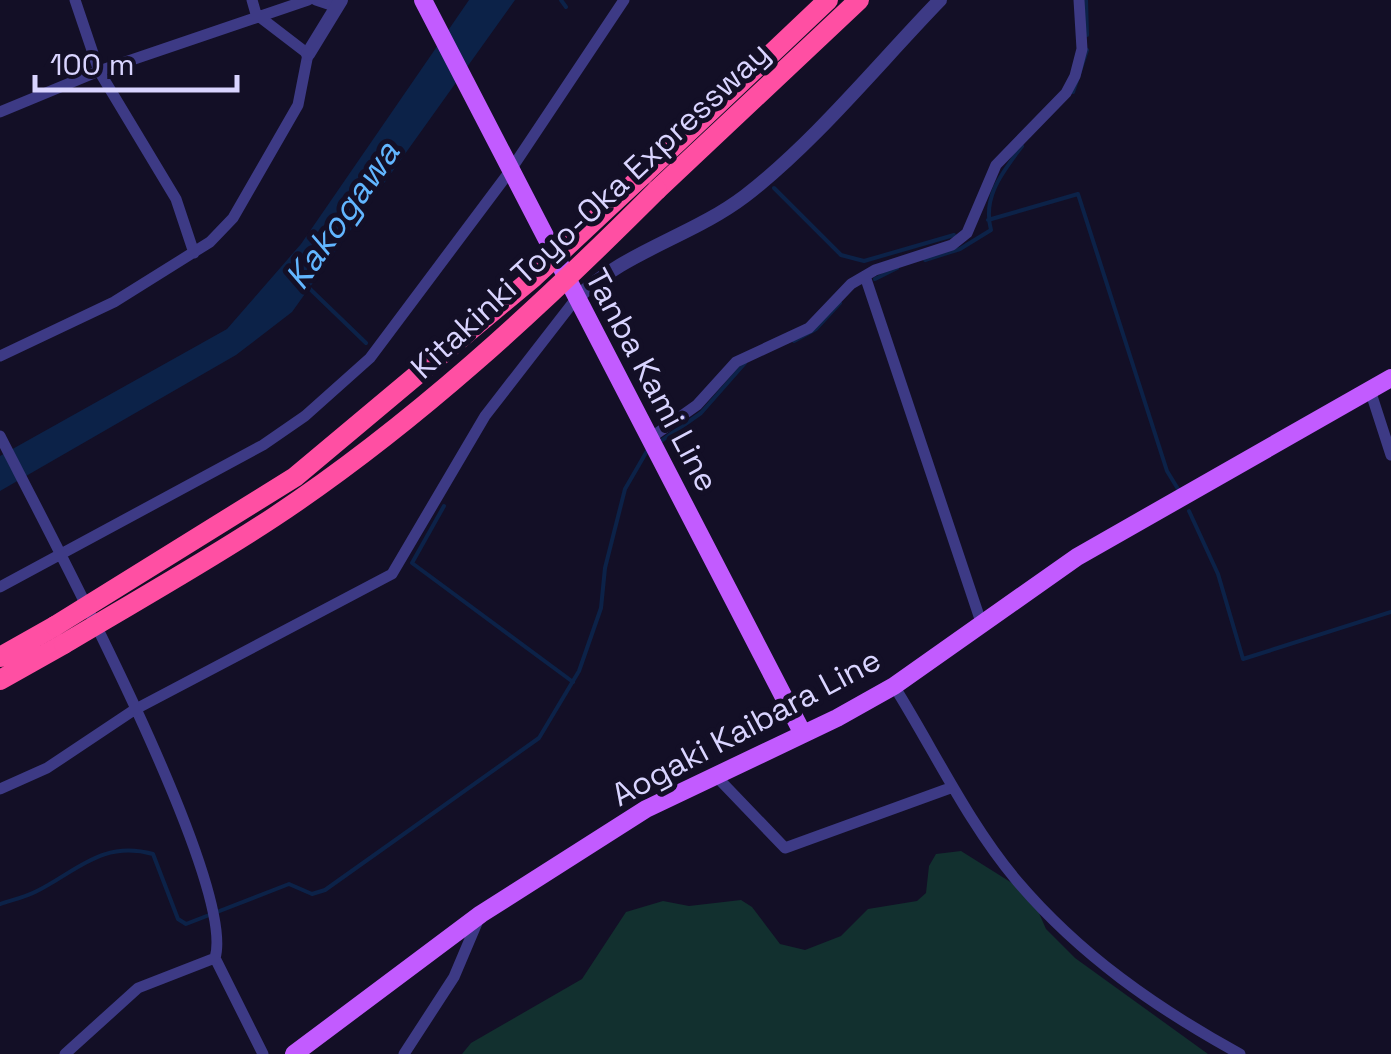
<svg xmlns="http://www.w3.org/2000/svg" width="1391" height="1054" viewBox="0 0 1391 1054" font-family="'Space Grotesk',sans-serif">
  <rect width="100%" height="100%" fill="#130f26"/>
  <path fill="#12302f" d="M 961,851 L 1031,895 L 1046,929 L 1075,958 L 1208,1054 L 462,1054 L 471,1043 L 582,979 L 626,912 L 663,901 L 689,906 L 741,900 L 752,907 L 780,944 L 805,950 L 841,936 L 868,909 L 917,901 L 926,893 L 929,866 L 936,854 Z"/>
  <path fill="#0c2248" d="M 469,0 L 515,0 L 292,312 L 236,355 L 0,491 L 0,456 L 227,329 L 301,244 Z"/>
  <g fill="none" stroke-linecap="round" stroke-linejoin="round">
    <path stroke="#0c2248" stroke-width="4" d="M 561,0 L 566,7
      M 1086,0 L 1087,35
      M 1073,92 L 1087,50
      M 774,188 L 841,255 L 864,261 L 954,235
      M 988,220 L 1078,194 L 1167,471 L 1178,489
      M 925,260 L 960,249 L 991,230 C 982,196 1003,172 1022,146
      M 875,279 L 897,268
      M 309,288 L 366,343
      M 794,341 L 816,329 L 840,303
      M 661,441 L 701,413 L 745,363
      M 444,506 L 412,563 L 573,682
      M 1189,511 L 1218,574 L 1243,659 L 1391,612
      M 0,904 C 12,900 26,897 37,891 C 77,871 102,840 153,854 L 178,919 L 186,924 L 289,884 L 312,894 L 325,890 L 539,738 L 579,671 L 601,608 L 605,568 L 625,489 L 647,451"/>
    <path stroke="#3d3a85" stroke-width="11" d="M 75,0 L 99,71 L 176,199 L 194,253
      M 316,0 L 337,7
      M 0,112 L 99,71 L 308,0
      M 865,276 L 981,622
      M 0,356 L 114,302 L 210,242 L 233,218 L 298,105 L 308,54 L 256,14 L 252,0
      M 1370,390 L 1391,455
      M 0,436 C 43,521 238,883 215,958 L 263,1054
      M 649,439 L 697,405 L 736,362 L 809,328 L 851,284 L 875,270 L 952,245 L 967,233 L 996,165 L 1066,93 L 1075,76 L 1082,49 L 1079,0
      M 0,587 L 263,445 L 305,416 L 370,358 L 510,171 L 624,0
      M 894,686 C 934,750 968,823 1017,881 C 1080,955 1156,1008 1240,1054
      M 714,774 L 785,848 L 953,787
      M 0,789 L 47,768 L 134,710 L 392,574 L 485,416 L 575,300
      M 65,1054 L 138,988 L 215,958
      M 404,1054 L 454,977 L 479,918"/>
    <path stroke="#3d3a85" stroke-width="14" d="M 308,54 L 341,0
      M 575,300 C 624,251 691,237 745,196 C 815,142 878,64 940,0"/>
    <path stroke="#c25bff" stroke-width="18" d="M 423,0 L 803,734
      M 294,1054 L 481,914 L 646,809 L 837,718 L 894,686 L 1077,557 L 1391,378"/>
    <path stroke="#ff4fa3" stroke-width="20" d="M 643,175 L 828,0
      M 657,190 L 859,0
      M 0,657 L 55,626
      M 0,680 L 64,644"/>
    <path stroke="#ff4fa3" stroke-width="20" d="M 55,626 L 295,477 L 534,277 L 643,175
      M 64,644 C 134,602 206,562 274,517 C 414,424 538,309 657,190"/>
  </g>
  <g text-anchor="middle" stroke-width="10" stroke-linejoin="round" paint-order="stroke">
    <g font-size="32" fill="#d9d4ff" stroke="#130f26">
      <text transform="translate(590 210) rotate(-43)" y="11">Kitakinki Toyo-Oka Expressway</text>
      <text transform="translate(652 380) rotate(62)" y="11">Tanba Kami Line</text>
      <text transform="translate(746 727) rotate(-28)" y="11">Aogaki Kaibara Line</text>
    </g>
    <g font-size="35" font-style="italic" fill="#62b6ff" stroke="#130f26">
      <text transform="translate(342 215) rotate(-55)" y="12">Kakogawa</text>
    </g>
  </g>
  <path d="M35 75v15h202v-15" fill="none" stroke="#d9d4ff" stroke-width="5"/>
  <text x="50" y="75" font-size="30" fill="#d9d4ff" stroke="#130f26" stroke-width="8" paint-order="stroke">100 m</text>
</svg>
